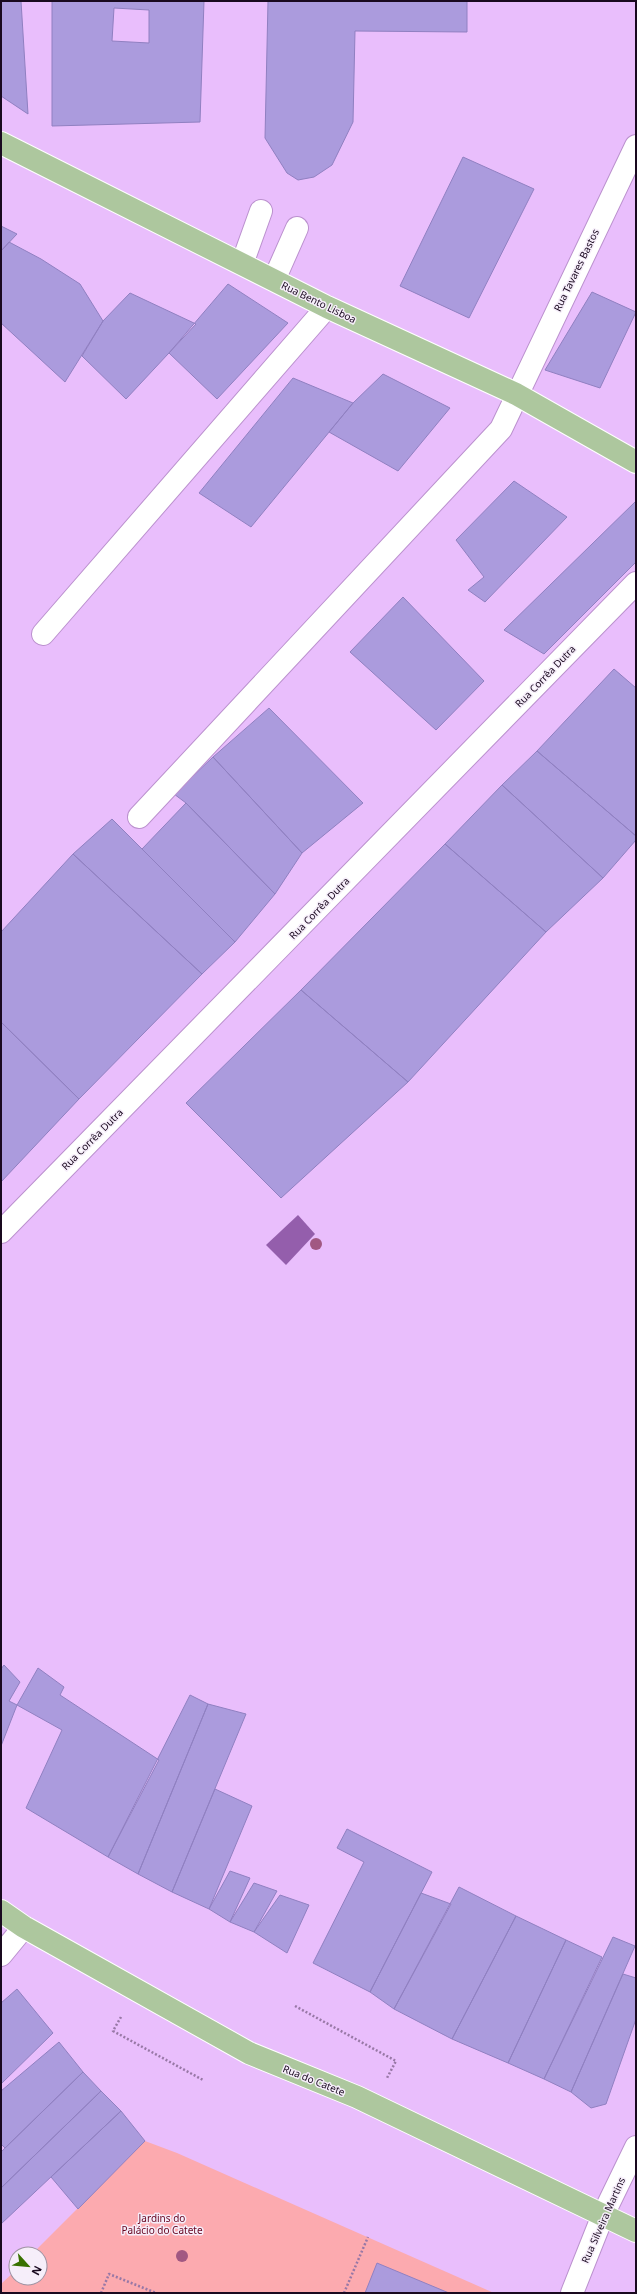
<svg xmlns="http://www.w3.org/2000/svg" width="637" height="2294" viewBox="0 0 637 2294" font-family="'Noto Sans',sans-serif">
  <rect width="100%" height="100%" fill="#e9befc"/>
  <path fill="#fcaaaf" d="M 145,2141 L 177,2153 L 494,2293 L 1,2293 L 1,2284 L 16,2270 L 16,2278 L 40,2278 L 40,2254 L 32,2254 Z"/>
  <path fill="#945eac" d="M 298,1215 L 315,1234 L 286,1265 L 266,1245 Z"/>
  <path fill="#ab9bdd" stroke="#9080c1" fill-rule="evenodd" d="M 1,1 L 21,1 L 28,114 L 1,96 Z
    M 52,1 L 204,1 L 200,122 L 52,126 ZM 114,8 L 149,10 L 149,43 L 112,41 Z
    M 268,1 L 467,1 L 467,32 L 355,31 L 353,122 L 332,165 L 314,177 L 298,180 L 287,173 L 265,138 Z
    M 463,157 L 534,189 L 469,318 L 400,286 Z
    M 1,226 L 17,234 L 1,251 Z
    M 9,242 L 41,259 L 80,284 L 103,321 L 65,382 L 1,323 L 1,251 Z
    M 228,284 L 288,323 L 217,399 L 169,353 Z
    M 592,292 L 636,312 L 600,388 L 545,370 Z
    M 130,293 L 196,324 L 126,399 L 82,356 L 103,321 Z
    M 383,374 L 450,408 L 398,471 L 329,432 L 353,403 Z
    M 293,378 L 353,403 L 251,527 L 199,493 Z
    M 514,481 L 567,517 L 485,602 L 468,590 L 484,577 L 456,540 Z
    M 636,501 L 636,562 L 544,654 L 504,630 Z
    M 403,597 L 484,681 L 436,730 L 350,652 Z
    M 614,669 L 636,688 L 636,836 L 537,751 Z
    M 269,708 L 363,803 L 302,853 L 213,757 Z
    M 537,751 L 636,836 L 636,840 L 603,878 L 502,785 Z
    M 213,757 L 302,853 L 275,894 L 186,803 L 174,794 Z
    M 502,785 L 603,878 L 546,932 L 445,844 Z
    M 186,803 L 275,894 L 235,942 L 142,849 Z
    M 112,819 L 235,942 L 202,974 L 73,854 Z
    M 445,844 L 546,932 L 408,1082 L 301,990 Z
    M 73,854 L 202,974 L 79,1099 L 1,1022 L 1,932 Z
    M 301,990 L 408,1082 L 281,1198 L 186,1103 Z
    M 1,1022 L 79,1099 L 1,1182 Z
    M 4,1665 L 20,1682 L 9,1701 L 17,1705 L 1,1746 L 1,1669 Z
    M 38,1668 L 64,1687 L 60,1695 L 159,1760 L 108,1857 L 26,1808 L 62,1730 L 17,1705 Z
    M 190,1695 L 208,1704 L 138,1874 L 108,1857 Z
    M 208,1704 L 246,1714 L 172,1892 L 138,1874 Z
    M 215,1789 L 252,1806 L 209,1909 L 172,1892 Z
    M 347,1829 L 432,1872 L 370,1992 L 313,1963 L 364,1862 L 337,1848 Z
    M 230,1871 L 250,1878 L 230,1922 L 209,1909 Z
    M 254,1883 L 277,1891 L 254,1932 L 230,1922 Z
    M 459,1887 L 516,1916 L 452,2039 L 394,2009 Z
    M 421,1893 L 451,1904 L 394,2009 L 370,1992 Z
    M 280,1895 L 309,1905 L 287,1953 L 254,1932 Z
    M 516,1916 L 566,1940 L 508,2063 L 452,2039 Z
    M 613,1937 L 635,1946 L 571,2092 L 544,2079 Z
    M 566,1940 L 602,1957 L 544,2079 L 508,2063 Z
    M 623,1974 L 636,1978 L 636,2019 L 606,2104 L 591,2108 L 571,2092 Z
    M 17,1989 L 53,2033 L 1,2084 L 1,2003 Z
    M 59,2042 L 83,2072 L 5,2148 L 1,2144 L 1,2091 Z
    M 83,2072 L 101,2091 L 1,2188 L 1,2152 Z
    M 101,2091 L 121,2111 L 1,2224 L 1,2188 Z
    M 121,2111 L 145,2141 L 78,2209 L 51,2177 Z
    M 377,2263 L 449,2293 L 365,2293 Z"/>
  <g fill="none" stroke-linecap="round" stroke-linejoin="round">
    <g stroke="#bb91ce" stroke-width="24">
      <path id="minor" d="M 242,264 L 261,211
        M 274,280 L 297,228
        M 43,634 L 327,307
        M 139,817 L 501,429 L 636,146
        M 1,1232 L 636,583
        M 1,1955 L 24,1927
        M 572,2293 L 603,2215 L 636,2147"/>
    </g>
    <g stroke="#fff" stroke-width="24">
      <path id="major" d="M 1,143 L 327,307 L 516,394 L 636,462
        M 1,1911 L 24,1927 L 249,2053 L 357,2097 L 636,2231"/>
    </g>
    <path stroke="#9878a6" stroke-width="2.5" stroke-dasharray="2 2" stroke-linecap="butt" d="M 295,2006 L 396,2061 L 387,2078
      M 121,2017 L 113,2031 L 203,2080
      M 101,2293 L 109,2274 L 156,2293
      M 344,2293 L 368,2237"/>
    <use href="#minor" stroke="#fff" stroke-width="22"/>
    <use href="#major" stroke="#adc79e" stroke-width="22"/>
  </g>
  <g fill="#a15882">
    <circle cx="316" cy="1244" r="6"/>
    <circle cx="182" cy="2256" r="6"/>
  </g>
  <g text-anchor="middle" stroke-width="3" stroke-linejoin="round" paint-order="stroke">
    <g font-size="10" fill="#19091f" stroke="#f6eefa">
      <text transform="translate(576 270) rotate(-64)" y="4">Rua Tavares Bastos</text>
      <text transform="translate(319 302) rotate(26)" y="4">Rua Bento Lisboa</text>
      <text transform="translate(545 676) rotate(-46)" y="4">Rua Corrêa Dutra</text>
      <text transform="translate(319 908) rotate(-46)" y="4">Rua Corrêa Dutra</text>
      <text transform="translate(92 1139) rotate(-45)" y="4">Rua Corrêa Dutra</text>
      <text transform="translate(314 2080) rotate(22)" y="4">Rua do Catete</text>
      <text transform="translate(603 2220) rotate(-66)" y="4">Rua Silveira Martins</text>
    </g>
    <g font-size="10" fill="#66041f" stroke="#f6eefa">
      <text x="162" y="2222">Jardins do<tspan x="162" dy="12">Palácio do Catete</tspan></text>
    </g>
  </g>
  <rect width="637" height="2294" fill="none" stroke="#19091f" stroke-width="4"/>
  <g transform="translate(28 2266) rotate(117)"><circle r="19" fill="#f6eefa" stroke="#9e92a2"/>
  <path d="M0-3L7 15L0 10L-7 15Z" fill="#387100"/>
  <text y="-6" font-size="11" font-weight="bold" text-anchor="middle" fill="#19091f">N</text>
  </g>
</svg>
